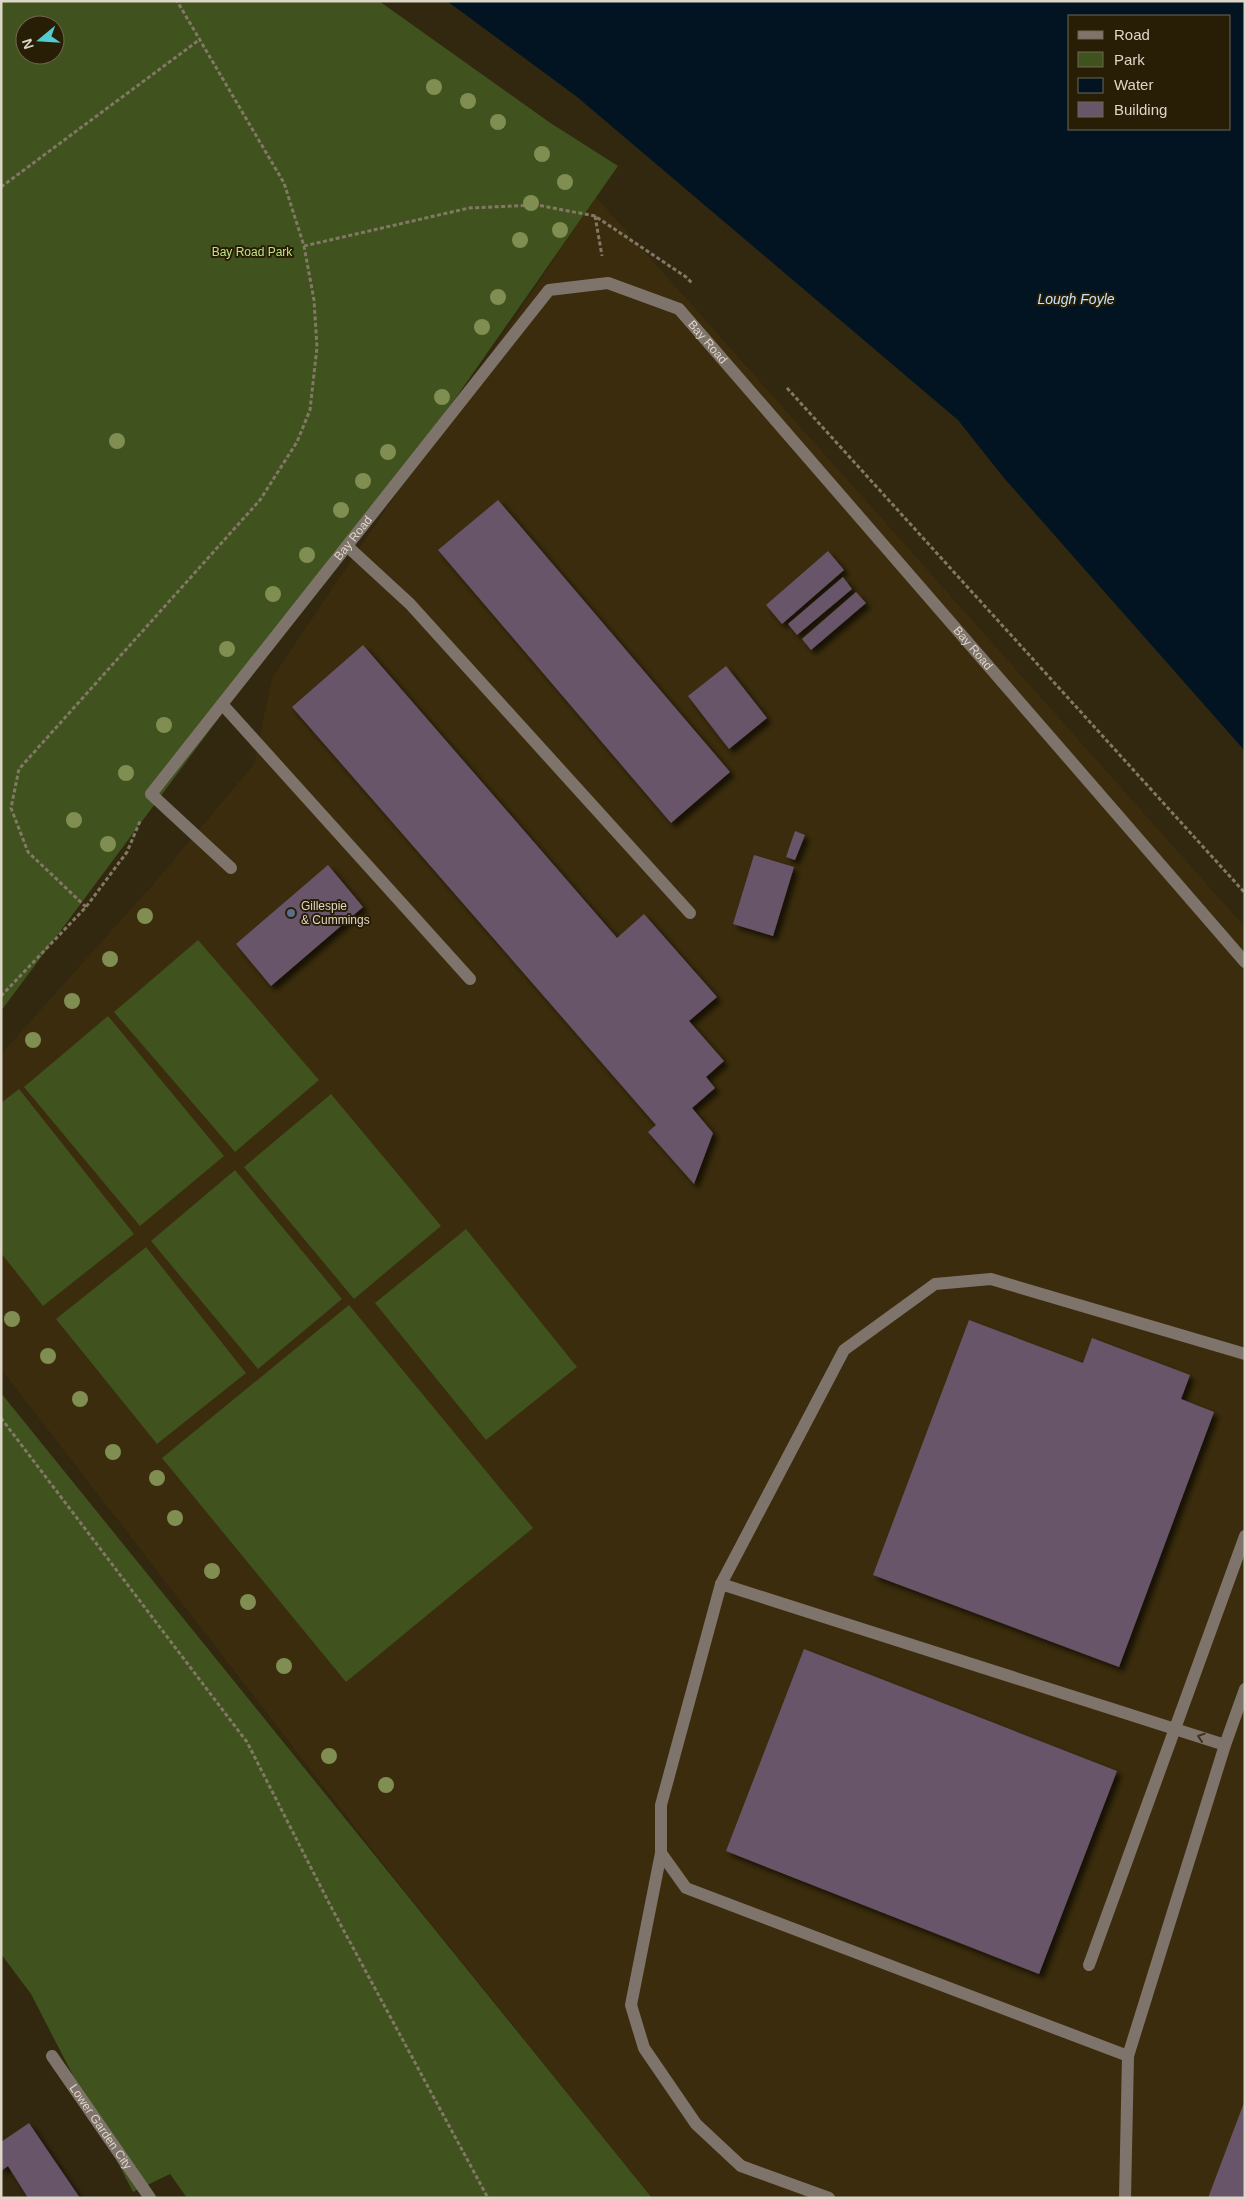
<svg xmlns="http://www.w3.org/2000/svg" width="1246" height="2199" viewBox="0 0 1246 2199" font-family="Arial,sans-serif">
  <defs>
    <filter id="shadow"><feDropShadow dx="4.5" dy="4.5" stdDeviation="2.5" flood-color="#0009"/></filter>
  </defs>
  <rect width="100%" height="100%" fill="#32270f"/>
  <path fill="#3a2c0c" d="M 596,197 L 1245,927 L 1245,2198 L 652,2198 L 395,1879 L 1,1369 L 1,1054 L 155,882 L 254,764 L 272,678 Z"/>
  <path fill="#40521e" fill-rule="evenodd" d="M 1,1 L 379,1 L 549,122 L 618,166 L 441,419 L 1,1011 ZM 25,25 L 55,25 L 55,55 L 25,55 Z
    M 198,940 L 319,1080 L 235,1152 L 114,1012 Z
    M 108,1016 L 224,1156 L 140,1226 L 24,1087 Z
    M 19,1089 L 134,1234 L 43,1306 L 1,1253 L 1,1103 Z
    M 331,1094 L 441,1226 L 354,1299 L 244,1167 Z
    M 235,1170 L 342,1299 L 258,1369 L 151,1241 Z
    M 466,1229 L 577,1367 L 486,1440 L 375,1303 Z
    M 146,1247 L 246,1373 L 157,1444 L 56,1319 Z
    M 349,1305 L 533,1528 L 346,1682 L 162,1458 Z
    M 1,1393 L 652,2198 L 187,2198 L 170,2174 L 133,2192 L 31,1994 L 1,1954 Z"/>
  <path fill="#021422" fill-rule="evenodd" d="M 447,1 L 1245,1 L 1245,751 L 1004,478 L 958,420 L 576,96 ZM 1070,16 L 1230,16 L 1230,129 L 1070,129 Z"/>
  <path fill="#67556a" filter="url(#shadow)" d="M 498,500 L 730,772 L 671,823 L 438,550 Z
    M 828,551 L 844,570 L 782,624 L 766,605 Z
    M 843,577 L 852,589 L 797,635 L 788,624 Z
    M 856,592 L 866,603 L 811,650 L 802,639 Z
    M 363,645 L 617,938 L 644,914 L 717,997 L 689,1021 L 724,1061 L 706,1077 L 715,1088 L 692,1108 L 713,1133 L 694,1184 L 648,1132 L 656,1125 L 292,707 Z
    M 726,666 L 767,718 L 729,749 L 688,696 Z
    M 795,831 L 805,835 L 795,860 L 786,857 Z
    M 754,855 L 794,867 L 773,936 L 733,924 Z
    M 328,865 L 363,907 L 271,986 L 236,944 Z
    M 969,1320 L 1083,1363 L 1092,1338 L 1190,1375 L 1181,1399 L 1214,1412 L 1119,1667 L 873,1575 Z
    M 804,1649 L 1117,1771 L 1039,1974 L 726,1851 Z
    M 1245,2100 L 1245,2198 L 1208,2198 Z
    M 29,2123 L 54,2160 L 80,2198 L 28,2198 L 8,2166 L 1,2171 L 1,2142 Z"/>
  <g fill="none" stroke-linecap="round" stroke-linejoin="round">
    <path stroke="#827965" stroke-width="3" stroke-dasharray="4 2.5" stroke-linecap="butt" d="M 1,187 L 199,40
      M 595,216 L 602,256
      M 304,246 L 469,208 L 537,205 L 595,216 L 686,277 L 692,283
      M 787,388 L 1245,893
      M 86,907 L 28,852 L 11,808 L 19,769 L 260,500 L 297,442 L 310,410 L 317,347 L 314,300 L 304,246 L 284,183 L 177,1
      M 1,996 L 86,907 L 127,852 L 141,819
      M 1,1418 L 247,1742 L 330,1905 L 488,2198"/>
    <g stroke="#7e746b" stroke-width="12">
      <path d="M 347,546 L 410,604 L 690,913"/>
      <path d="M 222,704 L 470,979"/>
      <path id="s1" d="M 231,868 L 151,794 L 549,290 L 608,283 L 679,309 L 1245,962"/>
      <path d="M 721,1584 L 1225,1745 L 1245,1689"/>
      <path d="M 1225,1745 L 1128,2056 L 686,1888 L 661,1853 L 661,1805 L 721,1584 L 844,1350 L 935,1284 L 991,1279 L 1245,1354"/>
      <path d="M 661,1853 L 631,2005 L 644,2048 L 696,2124 L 741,2166 L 829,2198"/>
      <path d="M 1089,1965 L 1245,1536"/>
      <path id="s2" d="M 52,2056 L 150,2198"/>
      <path d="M 1125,2198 L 1128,2056"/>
    </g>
  </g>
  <g fill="#808e51">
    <circle cx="434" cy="87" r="8"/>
    <circle cx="468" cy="101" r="8"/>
    <circle cx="498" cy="122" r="8"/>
    <circle cx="542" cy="154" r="8"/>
    <circle cx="565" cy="182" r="8"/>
    <circle cx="531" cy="203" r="8"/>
    <circle cx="560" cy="230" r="8"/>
    <circle cx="520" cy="240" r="8"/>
    <circle cx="498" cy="297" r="8"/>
    <circle cx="482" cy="327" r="8"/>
    <circle cx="442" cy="397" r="8"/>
    <circle cx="117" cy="441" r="8"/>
    <circle cx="388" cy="452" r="8"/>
    <circle cx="363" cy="481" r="8"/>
    <circle cx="341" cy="510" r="8"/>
    <circle cx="307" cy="555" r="8"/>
    <circle cx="273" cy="594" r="8"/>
    <circle cx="227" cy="649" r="8"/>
    <circle cx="164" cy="725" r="8"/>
    <circle cx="126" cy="773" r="8"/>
    <circle cx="74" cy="820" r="8"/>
    <circle cx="108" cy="844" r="8"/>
    <circle cx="145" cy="916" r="8"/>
    <circle cx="110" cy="959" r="8"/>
    <circle cx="72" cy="1001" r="8"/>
    <circle cx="33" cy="1040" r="8"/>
    <circle cx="12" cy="1319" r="8"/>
    <circle cx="48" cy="1356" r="8"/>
    <circle cx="80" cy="1399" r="8"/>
    <circle cx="113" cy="1452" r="8"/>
    <circle cx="157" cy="1478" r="8"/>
    <circle cx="175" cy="1518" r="8"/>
    <circle cx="212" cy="1571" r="8"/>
    <circle cx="248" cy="1602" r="8"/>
    <circle cx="284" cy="1666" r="8"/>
    <circle cx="329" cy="1756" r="8"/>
    <circle cx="386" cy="1785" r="8"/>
  </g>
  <defs><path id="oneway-chevron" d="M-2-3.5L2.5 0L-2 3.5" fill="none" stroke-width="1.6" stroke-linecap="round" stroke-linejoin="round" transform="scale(1.25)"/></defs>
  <use stroke="#3e331e" href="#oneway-chevron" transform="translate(1201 1737) rotate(-162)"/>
  <circle fill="#5c6f8a" stroke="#281d05" stroke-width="2" cx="291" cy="913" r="5"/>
  <g text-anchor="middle" stroke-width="4" stroke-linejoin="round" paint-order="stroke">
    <g font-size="12" fill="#bfe387" stroke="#281d05">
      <text x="252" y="256">Bay Road Park</text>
    </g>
    <g font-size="12" fill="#ded7c8" stroke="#281d05">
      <text dy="4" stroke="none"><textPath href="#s1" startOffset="930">Bay Road</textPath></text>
      <text dy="4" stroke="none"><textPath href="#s1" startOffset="435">Bay Road</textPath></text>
      <text dy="4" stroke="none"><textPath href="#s1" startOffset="1335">Bay Road</textPath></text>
      <text dy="4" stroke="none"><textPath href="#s2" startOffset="86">Lower Garden City</textPath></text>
    </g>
    <g font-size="12" fill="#ded7c8" stroke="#281d05" text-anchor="start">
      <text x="301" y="910">Gillespie<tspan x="301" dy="14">&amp; Cummings</tspan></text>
    </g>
    <g font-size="14" font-style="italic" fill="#c3e4fe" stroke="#281d05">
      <text x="1076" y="304">Lough Foyle</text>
    </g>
  </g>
  <rect width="1246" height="2199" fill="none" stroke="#ded7c8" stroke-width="5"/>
  <rect x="1068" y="15" width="162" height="115" fill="#281d05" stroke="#716753"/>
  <rect x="1078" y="31" width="25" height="8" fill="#7e746b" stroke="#716753"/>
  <text x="1114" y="40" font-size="15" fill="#ded7c8">Road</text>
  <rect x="1078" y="52" width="25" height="15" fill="#40521e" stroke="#716753"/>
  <text x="1114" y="65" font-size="15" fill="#ded7c8">Park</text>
  <rect x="1078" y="78" width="25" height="15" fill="#021422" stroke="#716753"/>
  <text x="1114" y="90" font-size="15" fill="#ded7c8">Water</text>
  <rect x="1078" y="102" width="25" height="15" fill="#67556a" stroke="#716753"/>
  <text x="1114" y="115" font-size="15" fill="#ded7c8">Building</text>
  <g transform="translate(40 40) rotate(252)"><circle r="24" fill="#281d05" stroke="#716753"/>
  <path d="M0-4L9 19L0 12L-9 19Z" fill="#52ccd0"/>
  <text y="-8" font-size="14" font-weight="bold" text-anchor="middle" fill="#ded7c8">N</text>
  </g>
</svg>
